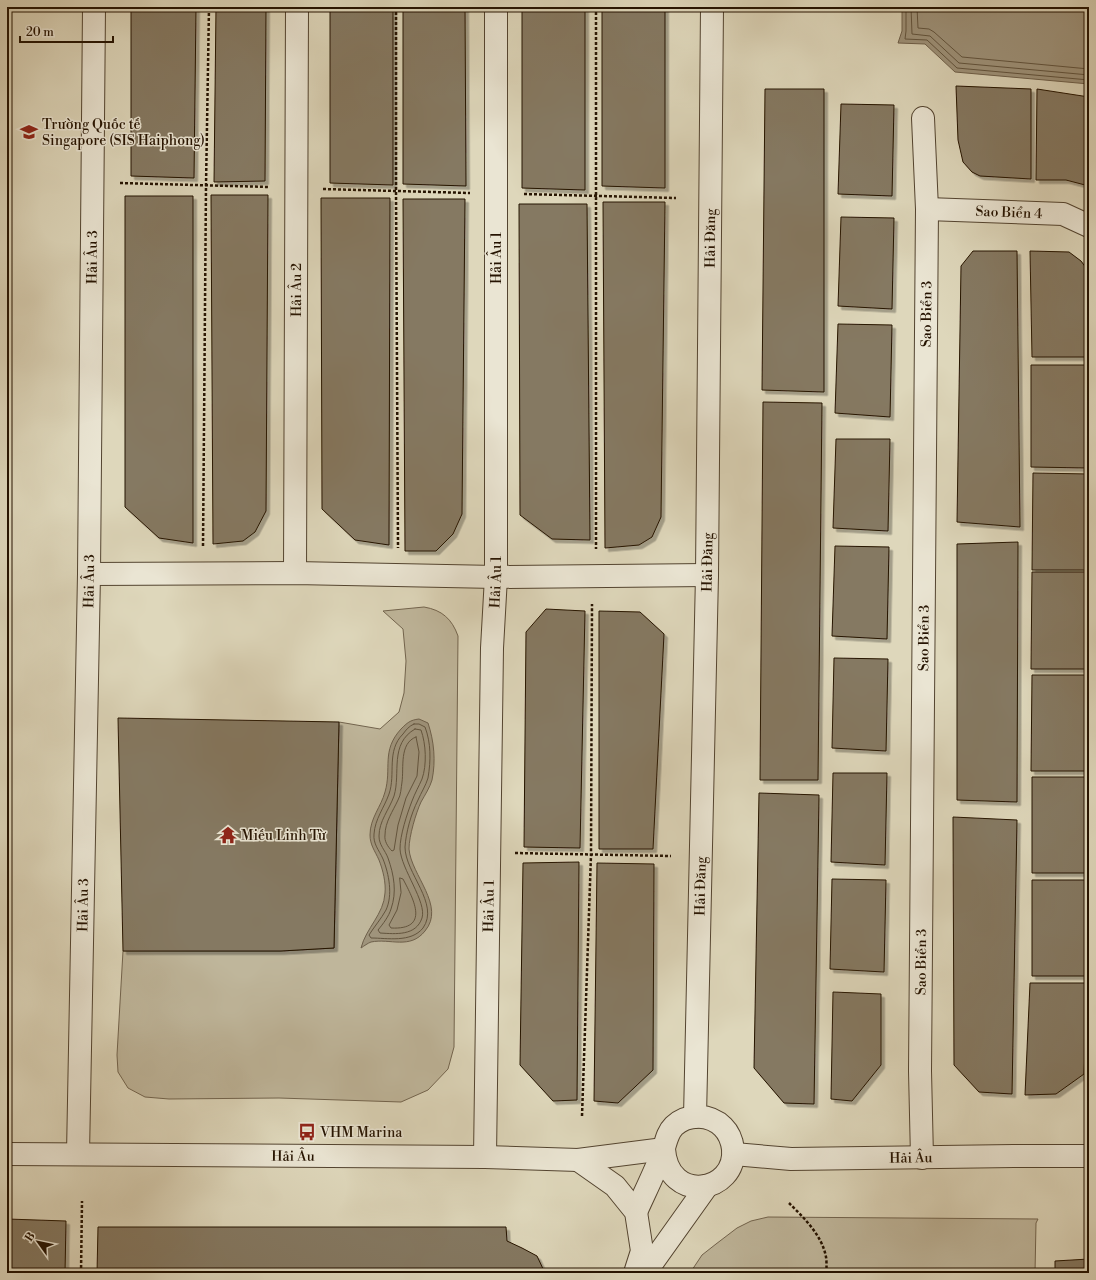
<svg xmlns="http://www.w3.org/2000/svg" width="1096" height="1280" viewBox="0 0 1096 1280" font-family="'Libre Bodoni',serif">
  <defs>
    <filter id="shadow"><feDropShadow dx="3.5" dy="3.5" stdDeviation="0" flood-color="#0004"/></filter>
  </defs>
  <rect width="100%" height="100%" fill="#ded7bb"/>
  <filter id="stains"><feTurbulence type="fractalNoise" baseFrequency=".005" numOctaves="4"/><feColorMatrix values="0 0 0 0 .2 0 0 0 0 .09 0 0 0 0 .02 0 0 0 .5 -.17"/></filter>
  <radialGradient id="worn" r=".72"><stop offset=".6" stop-color="#630" stop-opacity="0"/><stop offset="1" stop-color="#630" stop-opacity=".3"/></radialGradient>
  <path fill="#bfb69b" stroke="#72644e" d="M 424,607 C 442,610 452,619 458,636 L 454,1047 L 448,1069 L 428,1090 L 401,1102 L 279,1098 L 169,1099 L 145,1097 L 128,1088 L 118,1072 L 117,1055 L 123,951 L 281,951 L 334,948 L 339,722 L 380,729 L 399,712 L 404,693 L 406,661 L 403,629 L 383,611 Z
    M 768,1217 L 1038,1219 L 1036,1223 L 1035,1273 L 690,1273 L 702,1255 L 716,1244 L 737,1228 L 751,1221 Z"/>
  <path fill="#9f947c" stroke="#6e604b" d="M 902,7 L 1089,7 L 1089,84 L 955,72 L 925,44 L 898,43 L 902,31 Z
    M 419,719 L 428,723 C 434,741 436,761 432,780 C 430,787 425,795 421,802 C 416,813 409,836 409,849 C 411,875 446,906 425,931 C 410,950 390,938 371,942 C 368,943 364,946 361,948 C 366,928 384,914 385,893 C 386,883 383,870 379,860 C 375,851 370,845 370,835 C 370,818 381,807 385,792 C 392,768 381,751 401,729 C 407,723 410,720 419,719 Z"/>
  <g fill="none" stroke-linecap="round" stroke-linejoin="round">
    <path stroke="#62543e" stroke-width="1" d="M 906,7 L 906,31 L 905,39 L 927,40 L 957,68 L 1089,80
      M 911,7 L 912,34 L 930,36 L 959,63 L 1089,75
      M 917,7 L 918,28 L 929,29 L 934,32 L 962,57 L 1089,69
      M 414,724 L 419,724 L 425,727 C 431,743 431,760 428,778 C 426,785 421,793 418,800 C 411,814 406,832 405,847 C 405,873 440,904 423,928 C 411,943 387,938 371,938 L 369,935 C 374,927 381,919 386,910 C 393,895 389,874 383,859 C 379,850 373,844 374,834 C 375,819 384,808 389,794 C 396,774 386,751 403,734 C 406,730 409,726 414,724 Z
      M 415,729 L 421,730 C 426,744 427,765 422,779 C 419,786 415,793 412,801 C 407,814 400,835 400,849 C 401,869 427,902 422,918 C 416,936 396,934 380,933 L 378,930 C 383,924 389,916 391,909 C 397,892 394,875 388,858 C 385,850 379,845 379,836 C 379,821 389,810 394,796 C 401,773 389,744 415,729 Z
      M 416,737 L 419,752 L 417,776 L 406,798 L 398,825 L 394,850 L 392,851 C 388,847 384,841 385,835 C 385,822 393,811 398,800 C 401,795 401,788 402,782 C 404,768 399,743 416,737 Z
      M 400,878 L 403,879 C 414,900 430,930 391,928 L 389,925 L 397,910 L 401,893 Z"/>
  </g>
  <path fill="#857962" stroke="#251301" filter="url(#shadow)" d="M 131,7 L 196,7 L 194,178 L 131,176 Z
    M 216,7 L 266,7 L 265,181 L 214,182 Z
    M 330,7 L 393,7 L 393,185 L 330,183 Z
    M 403,7 L 465,7 L 466,186 L 403,184 Z
    M 522,7 L 585,7 L 585,190 L 522,188 Z
    M 602,7 L 665,7 L 665,188 L 602,186 Z
    M 956,86 L 1031,89 L 1031,179 L 980,176 L 972,172 L 963,162 L 958,140 Z
    M 765,89 L 824,89 L 824,392 L 762,390 Z
    M 1037,89 L 1089,97 L 1089,186 L 1066,180 L 1036,180 Z
    M 841,104 L 894,105 L 892,196 L 838,194 Z
    M 211,195 L 268,195 L 266,511 L 255,532 L 243,541 L 213,544 Z
    M 125,196 L 193,196 L 193,543 L 159,538 L 125,507 Z
    M 321,198 L 390,198 L 389,545 L 355,540 L 322,509 Z
    M 403,199 L 465,199 L 462,514 L 453,534 L 436,551 L 405,551 Z
    M 603,202 L 665,202 L 661,517 L 652,537 L 639,545 L 605,548 Z
    M 519,204 L 587,204 L 590,540 L 552,539 L 520,515 Z
    M 841,217 L 894,218 L 892,309 L 838,306 Z
    M 973,251 L 1017,251 L 1020,527 L 957,522 L 961,266 Z
    M 1030,251 L 1069,252 L 1081,261 L 1089,272 L 1089,357 L 1032,357 Z
    M 838,324 L 892,325 L 890,417 L 835,413 Z
    M 1031,365 L 1089,365 L 1089,468 L 1031,467 Z
    M 763,402 L 822,403 L 818,780 L 760,780 Z
    M 836,439 L 890,439 L 888,531 L 833,528 Z
    M 1033,473 L 1089,474 L 1089,570 L 1032,570 Z
    M 1018,542 L 1017,802 L 957,800 L 957,544 Z
    M 835,546 L 889,547 L 887,639 L 832,636 Z
    M 1032,572 L 1089,572 L 1089,669 L 1031,669 Z
    M 546,609 L 585,611 L 580,848 L 524,847 L 526,632 Z
    M 599,611 L 640,612 L 664,634 L 653,849 L 599,849 Z
    M 834,658 L 888,659 L 886,751 L 832,748 Z
    M 1032,675 L 1089,675 L 1089,771 L 1031,771 Z
    M 118,718 L 339,722 L 334,948 L 281,951 L 123,951 Z
    M 833,773 L 887,773 L 885,865 L 831,862 Z
    M 1032,777 L 1089,777 L 1089,873 L 1032,873 Z
    M 759,793 L 819,795 L 814,1104 L 784,1103 L 754,1068 Z
    M 953,817 L 1017,820 L 1012,1094 L 979,1092 L 954,1065 Z
    M 579,862 L 577,1100 L 553,1101 L 520,1065 L 523,863 Z
    M 597,863 L 654,864 L 653,1070 L 618,1103 L 594,1101 Z
    M 832,879 L 886,880 L 884,972 L 830,969 Z
    M 1032,880 L 1089,880 L 1089,976 L 1032,976 Z
    M 1030,983 L 1088,983 L 1084,1074 L 1056,1094 L 1025,1095 Z
    M 833,992 L 881,994 L 881,1065 L 852,1101 L 831,1099 Z
    M 7,1219 L 66,1221 L 65,1273 L 7,1273 Z
    M 98,1227 L 506,1227 L 507,1241 L 522,1248 L 537,1256 L 545,1273 L 97,1273 Z
    M 1089,1259 L 1089,1273 L 1055,1273 L 1055,1261 Z"/>
  <g fill="none" stroke-linecap="round" stroke-linejoin="round">
    <g stroke="#534430" stroke-width="24">
      <g id="minor">
        <path id="s1" d="M 927,209 L 1063,214 L 1089,226"/>
        <path id="s2" d="M 295,573 L 297,7"/>
        <path d="M 89,574 L 295,573 L 496,577 L 707,575"/>
        <path id="s3" d="M 695,1117 L 707,575 L 712,7"/>
        <path id="s4" d="M 7,1154 L 485,1157 L 578,1160 L 664,1149"/>
        <path id="s5" d="M 78,1154 L 89,574 L 94,7"/>
        <path id="s6" d="M 734,1154 L 791,1159 L 1014,1156 L 1089,1156"/>
        <path id="s7" d="M 485,1157 L 492,648 L 496,577 L 496,7"/>
        <path id="s8" d="M 922,1158 L 920,1071 L 927,209 L 923,118"/>
        <path d="M 578,1160 L 615,1186 L 636,1212 L 642,1251 L 635,1273"/>
        <path d="M 636,1212 C 645,1192 655,1172 663,1151 C 666,1142 667,1133 674,1126 C 688,1113 710,1114 723,1127 C 729,1133 732,1141 733,1149 C 737,1193 668,1205 664,1149"/>
        <path d="M 645,1273 L 707,1186"/>
      </g>
    </g>
    <path stroke="#251301" stroke-width="2.5" stroke-dasharray="3 2" stroke-linecap="butt" d="M 396,7 L 396,190 L 398,548
      M 596,7 L 596,549
      M 120,183 L 269,187
      M 323,189 L 470,193
      M 524,194 L 676,198
      M 203,546 L 206,186 L 209,7
      M 515,853 L 671,856
      M 582,1116 L 591,855 L 592,604
      M 789,1203 C 804,1218 822,1235 826,1257 C 827,1262 826,1268 827,1273
      M 81,1273 L 82,1201"/>
    <use href="#minor" stroke="#eae5d3" stroke-width="22"/>
  </g>
  <defs>
    <g id="school-bare" transform="scale(1.38)"><path d="M0-5L7-2L0 1L-7-2ZM-4 1L0 2.5L4 1V4Q0 6-4 4Z" fill="#8f2418" stroke="#eae5d3" stroke-width="2.5" paint-order="stroke"/></g>
    <g id="temple-bare" transform="scale(1.38)"><path d="M0-6L5-2H3V0L6.5 2.5H4V6H1.5V3h-3V6H-4V2.5H-6.5L-3 0V-2H-5Z" fill="#8f2418" stroke="#eae5d3" stroke-width="2.5" paint-order="stroke"/></g>
    <g id="bus-bare" transform="scale(1.38)"><path d="M-5-6H5V4H4V6H2V4H-2V6H-4V4H-5ZM-3.5-4V0h7V-4ZM-3.5 1.2v1.5H-2V1.2ZM2 1.2v1.5H3.5V1.2Z" fill="#8f2418" stroke="#eae5d3" stroke-width="2.5" paint-order="stroke"/></g>
  </defs>
  <g fill-rule="evenodd">
    <use href="#school-bare" x="29" y="132"/>
    <use href="#temple-bare" x="228" y="835"/>
    <use href="#bus-bare" x="307" y="1132"/>
  </g>
  <g text-anchor="middle" stroke-width="3" stroke-linejoin="round" paint-order="stroke">
    <g font-size="14" fill="#251301" stroke="#eae5d3" text-anchor="start">
      <text x="42" y="129">Trường Quốc tế<tspan x="42" dy="16">Singapore (SIS Haiphong)</tspan></text>
      <text x="241" y="840">Miếu Linh Từ</text>
      <text x="320" y="1137">VHM Marina</text>
    </g>
    <g font-size="14" fill="#251301" stroke="#eae5d3">
      <text dy="5" stroke="none"><textPath href="#s1" startOffset="82">Sao Biển 4</textPath></text>
      <text dy="5" stroke="none"><textPath href="#s3" startOffset="879">Hải Đăng</textPath></text>
      <text dy="5" stroke="none"><textPath href="#s5" startOffset="897">Hải Âu 3</textPath></text>
      <text transform="translate(496 258) rotate(-90)" y="5">Hải Âu 1</text>
      <text dy="5" stroke="none"><textPath href="#s2" startOffset="283">Hải Âu 2</textPath></text>
      <text dy="5" stroke="none"><textPath href="#s8" startOffset="844">Sao Biển 3</textPath></text>
      <text dy="5" stroke="none"><textPath href="#s3" startOffset="555">Hải Đăng</textPath></text>
      <text dy="5" stroke="none"><textPath href="#s5" startOffset="573">Hải Âu 3</textPath></text>
      <text dy="5" stroke="none"><textPath href="#s7" startOffset="575">Hải Âu 1</textPath></text>
      <text dy="5" stroke="none"><textPath href="#s8" startOffset="520">Sao Biển 3</textPath></text>
      <text dy="5" stroke="none"><textPath href="#s3" startOffset="231">Hải Đăng</textPath></text>
      <text dy="5" stroke="none"><textPath href="#s5" startOffset="249">Hải Âu 3</textPath></text>
      <text dy="5" stroke="none"><textPath href="#s7" startOffset="251">Hải Âu 1</textPath></text>
      <text dy="5" stroke="none"><textPath href="#s8" startOffset="196">Sao Biển 3</textPath></text>
      <text dy="5" stroke="none"><textPath href="#s4" startOffset="286">Hải Âu</textPath></text>
      <text dy="5" stroke="none"><textPath href="#s6" startOffset="177">Hải Âu</textPath></text>
    </g>
  </g>
  <rect width="1096" height="1280" fill="none" stroke="#ded7bb" stroke-width="24"/>
  <rect x="8" y="8" width="1080" height="1264" fill="none" stroke="#251301" stroke-width="2"/>
  <rect x="12" y="12" width="1072" height="1256" fill="none" stroke="#251301"/>
  <g transform="translate(38 1242) rotate(303)" stroke="#eae5d3" stroke-width="3" paint-order="stroke">
  <path d="M0-3L7 15L0 10L-7 15Z" fill="#251301"/>
  <text y="-6" font-size="11" font-weight="bold" text-anchor="middle" fill="#251301">B</text>
  </g>
  <path d="M20 36v6h93v-6" fill="none" stroke="#251301" stroke-width="2"/>
  <text x="26" y="36" font-size="12" fill="#251301" stroke="#eae5d3" stroke-width="3" paint-order="stroke">20 m</text>
  <rect width="100%" height="100%" filter="url(#stains)"/>
  <rect width="100%" height="100%" fill="url(#worn)"/>
</svg>
